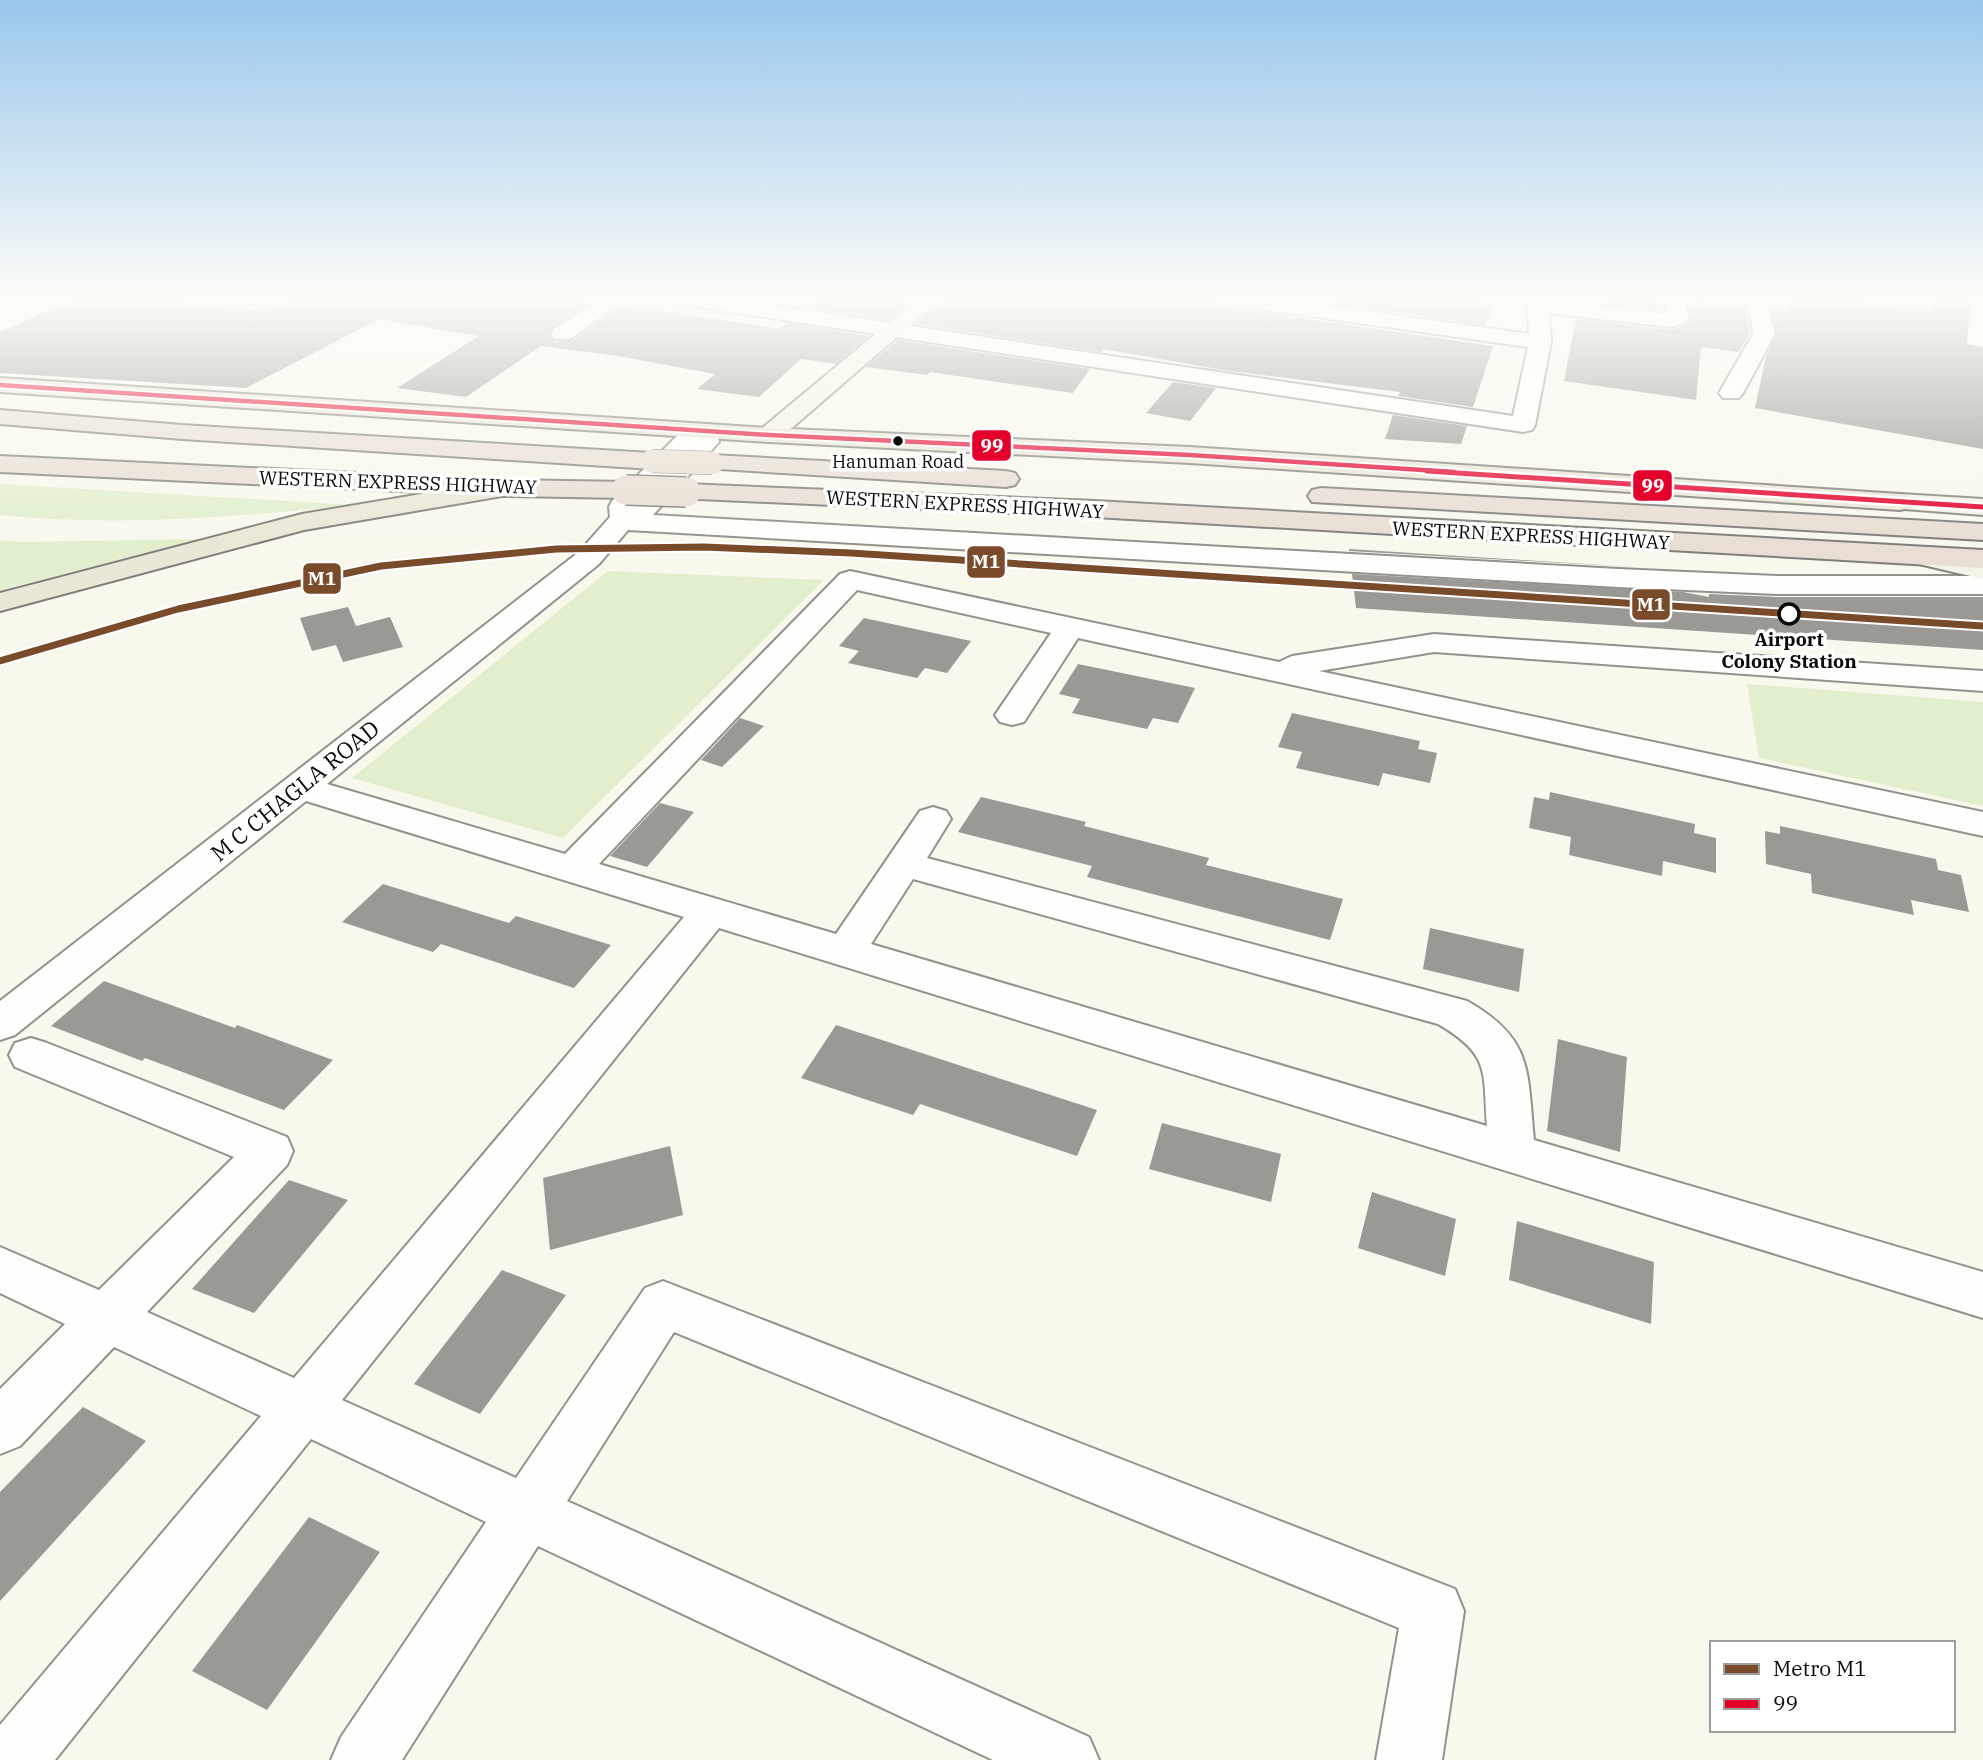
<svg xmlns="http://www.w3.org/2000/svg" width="1983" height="1760" viewBox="0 0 1983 1760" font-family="'IBM Plex Serif',serif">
  <rect width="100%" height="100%" fill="#f9f8ed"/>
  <path fill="#e1efcd" d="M 0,484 L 353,505 C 235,517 118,527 0,515 Z
    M 203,539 L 16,586 L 0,591 L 0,540 L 20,542 Z
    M 608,571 L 824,580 L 563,838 L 352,778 Z
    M 1747,684 L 1983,702 L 1983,806 L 1759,758 Z"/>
  <path fill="#9b9994" d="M 79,297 L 161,297 L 212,306 L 262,311 L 290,297 L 576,297 L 594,300 L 553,327 L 549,335 L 554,342 L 572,341 L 623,305 L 780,329 L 787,323 L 869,336 L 836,364 L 801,359 L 759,397 L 697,389 L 715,374 L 618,356 L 541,346 L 466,397 L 397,388 L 479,336 L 379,319 L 246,388 L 0,373 L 0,332 Z
    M 819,297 L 915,297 L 888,320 L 806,308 Z
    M 945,297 L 1205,297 L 1218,306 L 1493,346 L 1473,407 L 1398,396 L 1400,392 L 1229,371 L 1103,349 L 1101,352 L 916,324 Z
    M 1288,297 L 1457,297 L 1495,303 L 1485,325 Z
    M 1580,297 L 1662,299 L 1663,311 L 1580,301 Z
    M 1789,297 L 1839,297 L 1930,311 L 1932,297 L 1971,297 L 1967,344 L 1983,347 L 1983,449 L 1755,408 L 1766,356 L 1777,335 L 1771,309 L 1786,311 Z
    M 1688,299 L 1745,306 L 1750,333 L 1739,352 L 1701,347 L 1696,400 L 1564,381 L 1576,319 L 1671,330 L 1685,326 L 1690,321 Z
    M 898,340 L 1090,369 L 1073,393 L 930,372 L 927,375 L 866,367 Z
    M 1173,382 L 1216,388 L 1190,421 L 1146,413 Z
    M 1393,415 L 1467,426 L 1461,444 L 1385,439 Z
    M 1349,549 L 1634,567 L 1349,551 Z
    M 1352,574 L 1683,592 L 1709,597 L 1709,594 L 1777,597 L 1983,597 L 1983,650 L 1356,608 Z
    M 348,607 L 356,626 L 390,617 L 403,647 L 343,662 L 336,645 L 312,651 L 300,618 Z
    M 864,618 L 971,641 L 947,673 L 925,668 L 917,678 L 848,663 L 859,651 L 839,646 Z
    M 1078,664 L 1195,688 L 1178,723 L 1153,718 L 1147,729 L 1072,713 L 1080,699 L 1059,694 Z
    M 1292,713 L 1420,741 L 1418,749 L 1437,753 L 1430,783 L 1383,773 L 1379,786 L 1296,768 L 1302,752 L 1278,747 Z
    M 740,718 L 764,726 L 722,767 L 701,760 Z
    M 1550,792 L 1695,824 L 1694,833 L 1716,838 L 1716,873 L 1663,861 L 1662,876 L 1569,855 L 1571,837 L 1529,828 L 1534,797 L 1549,800 Z
    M 981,797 L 1086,822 L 1084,826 L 1209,858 L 1206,865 L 1343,899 L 1330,940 L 1087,877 L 1092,866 L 958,832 Z
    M 660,803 L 694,812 L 647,867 L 610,856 Z
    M 1780,826 L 1936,859 L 1938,870 L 1961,875 L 1969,912 L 1911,900 L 1914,915 L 1812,893 L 1811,874 L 1766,864 L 1765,831 L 1780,834 Z
    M 383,884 L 509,923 L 516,916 L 611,945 L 574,988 L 441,944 L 433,952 L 342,922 Z
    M 1430,928 L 1524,949 L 1519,992 L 1423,969 Z
    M 104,981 L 235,1028 L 237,1025 L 333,1060 L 284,1110 L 145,1058 L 142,1061 L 51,1026 Z
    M 836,1025 L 989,1075 L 1097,1110 L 1077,1156 L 920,1104 L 913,1115 L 801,1078 Z
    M 1558,1039 L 1627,1057 L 1620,1152 L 1547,1131 Z
    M 1162,1123 L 1281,1154 L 1271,1202 L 1149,1169 Z
    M 670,1146 L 683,1215 L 550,1250 L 543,1178 Z
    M 289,1180 L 348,1200 L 254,1313 L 192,1289 Z
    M 1372,1192 L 1456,1219 L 1445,1276 L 1358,1248 Z
    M 1517,1221 L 1654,1262 L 1651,1324 L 1509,1280 Z
    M 502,1270 L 566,1295 L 480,1414 L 414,1384 Z
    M 83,1407 L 146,1441 L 0,1601 L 0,1492 Z
    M 309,1517 L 380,1552 L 267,1710 L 192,1671 Z"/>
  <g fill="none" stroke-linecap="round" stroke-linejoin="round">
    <g stroke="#92918c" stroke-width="4">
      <path id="street" d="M 207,297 L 230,297 C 225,305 217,305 209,303 Z
        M 604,297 L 629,297 L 570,339 L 554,339 L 551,334 L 554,329 Z
        M 662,297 L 716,297 L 1513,416 L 1528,347 L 1218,303 L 1208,297 L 1266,297 L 1529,334 L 1527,297 L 1547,297 L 1547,300 L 1666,314 L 1665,297 L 1685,297 L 1688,319 L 1684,323 L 1670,327 L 1549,313 L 1551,342 L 1535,425 L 1532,430 L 1523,432 L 672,303 Z
        M 1740,297 L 1766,300 L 1775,334 L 1743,393 L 1739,398 L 1723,398 L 1719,393 L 1753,334 L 1749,306 Z
        M 706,424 L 715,426 L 719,442 L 653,515 L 1618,569 L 1777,576 L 1983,576 L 1983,594 L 1777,594 L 1618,587 L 628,530 L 599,564 L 327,784 L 565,854 L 840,574 L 850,571 L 1279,662 L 1292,656 L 1434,634 L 1983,671 L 1983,691 L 1434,652 L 1319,671 L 1983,812 L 1983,836 L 1078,638 L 1024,722 L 1012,725 L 1000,722 L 995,715 L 1051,633 L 857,590 L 599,864 L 836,934 L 920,811 L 933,807 L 946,811 L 951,819 L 927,858 L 1467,1001 C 1534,1039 1527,1071 1534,1140 L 1983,1272 L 1983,1318 L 719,928 L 342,1400 L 516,1478 L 645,1288 L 663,1281 L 1455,1589 L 1464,1611 L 1442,1760 L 1376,1760 L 1399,1628 L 674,1332 L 567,1501 L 1089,1737 L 1099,1760 L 993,1760 L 538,1546 L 402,1760 L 331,1760 L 341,1737 L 486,1522 L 311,1439 L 55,1760 L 0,1760 L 0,1725 L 261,1416 L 114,1347 L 20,1446 L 0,1454 L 0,1389 L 65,1324 L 0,1293 L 0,1247 L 99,1290 L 234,1157 L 15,1067 L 9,1055 L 15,1043 L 31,1038 L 47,1043 L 287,1137 L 293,1151 L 287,1165 L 147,1312 L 294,1378 L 684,917 L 306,801 L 15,1035 L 0,1040 L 0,1001 L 579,552 L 610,517 L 609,507 L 612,501 L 677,436 ZM 913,879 L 1438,1024 C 1491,1055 1483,1071 1487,1126 L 871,944 Z"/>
    </g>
    <g stroke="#888883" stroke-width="4">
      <path id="secondary" d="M 920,297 L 943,297 L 778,440 L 769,442 L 760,440 L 757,435 L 760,430 Z
        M 1900,494 L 1983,499 L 1983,515 L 1891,508 L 1887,502 L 1891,496 Z
        M 1929,549 L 1983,561 L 1983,579 L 1919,564 L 1915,558 L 1919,552 Z"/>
    </g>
    <g stroke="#7f7e7a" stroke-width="4">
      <path id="primary" d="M 0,378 L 769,428 L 1190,447 L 1900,494 L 1909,496 L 1913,502 L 1909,508 L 1900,510 L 1190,463 L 769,442 L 0,392 Z
        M 505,480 L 514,482 L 518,488 L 514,494 L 304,530 L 0,611 L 0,593 L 302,514 Z"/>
    </g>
    <g stroke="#7f7e7a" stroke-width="4">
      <path id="highway" d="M 0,410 L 182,425 L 652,453 L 661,456 L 665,461 L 661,466 L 652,469 L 182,439 L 0,424 Z
        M 712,455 L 1006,471 L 1015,473 L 1019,479 L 1015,485 L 1006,487 L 703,468 L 699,463 L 703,458 Z
        M 0,456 L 505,480 L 626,482 L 635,484 L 639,490 L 635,496 L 626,498 L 505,496 L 0,472 Z
        M 686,484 L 1095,501 L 1983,550 L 1983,568 L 1095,517 L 677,498 L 673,492 L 677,486 Z
        M 1321,488 L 1983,524 L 1983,540 L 1312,502 L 1308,496 L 1312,490 Z"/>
    </g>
    <use href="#street" fill="#fefefc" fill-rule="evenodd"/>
    <use href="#secondary" fill="#f4f3e7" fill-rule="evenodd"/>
    <use href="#primary" fill="#ebe7d7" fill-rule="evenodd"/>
    <use href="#highway" fill="#e8ded3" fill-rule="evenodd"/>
    <g stroke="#7f7e7a" stroke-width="24" stroke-linecap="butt">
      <path id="highway-bridge-far1" d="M 652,461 L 712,463"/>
    </g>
    <g stroke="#7f7e7a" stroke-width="32" stroke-linecap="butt">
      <path id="highway-bridge" d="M 626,490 L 686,492"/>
    </g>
    <use href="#highway-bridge-far1" stroke="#e8ded3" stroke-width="23"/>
    <use href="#highway-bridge" stroke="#e8ded3" stroke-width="29"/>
    <g stroke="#fff" stroke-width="8">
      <path id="bus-1-far1" d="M 0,385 L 769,435 L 1190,455 L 1454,472"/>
    </g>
    <g stroke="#fff" stroke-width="10">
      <path id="bus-1" d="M 1427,471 L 1983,507"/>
    </g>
    <use href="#bus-1-far1" stroke="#e4002b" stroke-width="4.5"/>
    <use href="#bus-1" stroke="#e4002b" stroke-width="5"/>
    <g stroke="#fff" stroke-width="11">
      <path id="metro-1" d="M 0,661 L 178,609 L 381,566 L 556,549 L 704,547 L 851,553 L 1983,626"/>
    </g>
    <use href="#metro-1" stroke="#7a4b2a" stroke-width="7"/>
  </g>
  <linearGradient id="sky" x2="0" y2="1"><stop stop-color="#99c6ec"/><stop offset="0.55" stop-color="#fcfcf7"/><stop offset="1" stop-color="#fcfcf7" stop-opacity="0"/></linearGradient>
  <rect width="1983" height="544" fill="url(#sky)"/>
  <circle fill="#0a0a0a" stroke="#fff" stroke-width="2.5" cx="898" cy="441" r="6"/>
  <circle fill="#fff" stroke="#0a0a0a" stroke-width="3.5" cx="1789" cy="614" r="10"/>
  <g text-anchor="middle" stroke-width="7" stroke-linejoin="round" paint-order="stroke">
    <g font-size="18" fill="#0a0a0a" stroke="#fff">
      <text x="898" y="468">Hanuman Road</text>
    </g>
    <g font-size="19" fill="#0a0a0a" stroke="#fff">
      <text transform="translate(398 482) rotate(2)" y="7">WESTERN EXPRESS HIGHWAY</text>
      <text transform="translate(965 504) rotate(3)" y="7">WESTERN EXPRESS HIGHWAY</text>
      <text transform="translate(1531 535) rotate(3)" y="7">WESTERN EXPRESS HIGHWAY</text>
    </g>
    <g font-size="19" font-weight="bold" fill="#0a0a0a" stroke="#fff">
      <text x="1789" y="646">Airport<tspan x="1789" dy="22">Colony Station</tspan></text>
    </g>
    <g font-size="23" fill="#0a0a0a" stroke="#fff">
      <text transform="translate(295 791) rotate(-39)" y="8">M C CHAGLA ROAD</text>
    </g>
  </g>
  <g stroke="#fff" stroke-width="2.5">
    <rect x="971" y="429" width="41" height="33" rx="7" fill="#e4002b"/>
    <rect x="1632" y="469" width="41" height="33" rx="7" fill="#e4002b"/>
    <rect x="966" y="545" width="40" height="34" rx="7" fill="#7a4b2a"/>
    <rect x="302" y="562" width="40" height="33" rx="7" fill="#7a4b2a"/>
    <rect x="1631" y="588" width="40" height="33" rx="7" fill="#7a4b2a"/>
  </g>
  <g font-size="19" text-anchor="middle" font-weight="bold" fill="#fff">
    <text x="992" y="452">99</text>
    <text x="1653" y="492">99</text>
    <text x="986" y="568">M1</text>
    <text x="322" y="585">M1</text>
    <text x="1651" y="611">M1</text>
  </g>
  <rect x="1710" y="1641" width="245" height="91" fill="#ffffff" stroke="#9d9d9d" stroke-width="2"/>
  <rect x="1724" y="1664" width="35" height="10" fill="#7a4b2a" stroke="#9d9d9d" stroke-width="2"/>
  <text x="1773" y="1676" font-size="21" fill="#0a0a0a">Metro M1</text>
  <rect x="1724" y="1699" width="35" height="10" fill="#e4002b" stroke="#9d9d9d" stroke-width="2"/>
  <text x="1773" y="1711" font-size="21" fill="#0a0a0a">99</text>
</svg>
